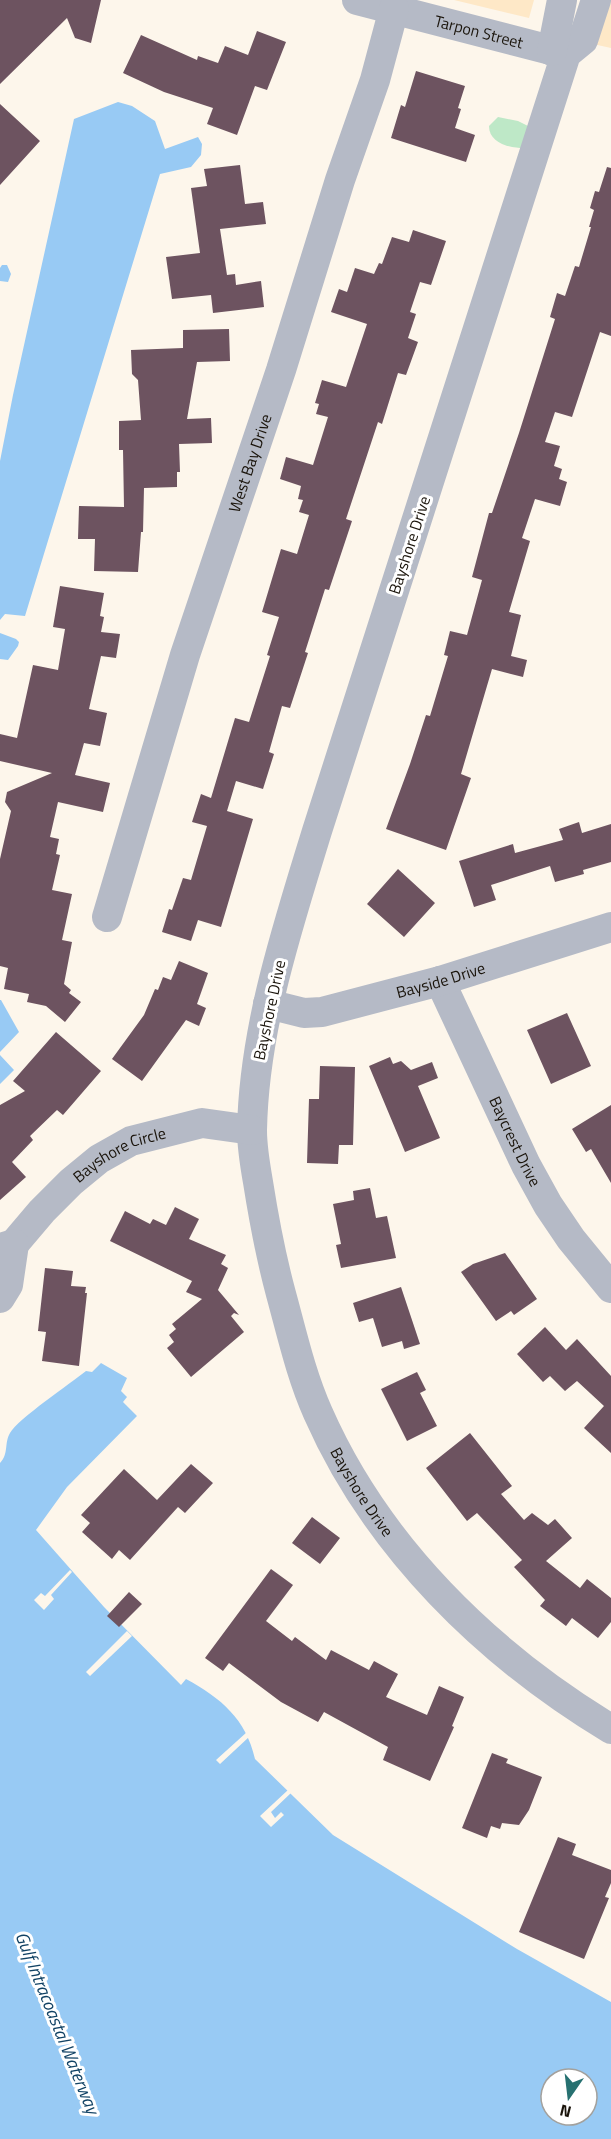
<svg xmlns="http://www.w3.org/2000/svg" width="611" height="2139" viewBox="0 0 611 2139" font-family="'Titillium Web',sans-serif">
  <rect width="100%" height="100%" fill="#fdf6eb"/>
  <path fill="#fee8c7" d="M 454,0 L 534,0 L 529,18 Z
    M 611,0 L 611,48 L 593,44 Z"/>
  <path fill="#bee8c7" d="M 498,117 L 518,121 L 530,127 L 524,148 C 509,148 489,143 489,126 Z"/>
  <path fill="#98caf4" fill-rule="evenodd" d="M 118,102 L 132,106 L 155,121 L 165,149 L 198,137 L 202,144 L 201,155 L 191,167 L 160,174 L 25,616 L 5,614 L 0,620 L 0,461 L 13,395 L 74,119 Z
    M 2,265 L 7,265 L 11,274 L 8,282 L 0,281 L 0,268 Z
    M 0,633 L 16,639 L 19,642 L 18,646 L 8,660 L 0,659 Z
    M 0,1000 L 1,1000 L 19,1032 L 0,1052 Z
    M 0,1055 L 14,1070 L 0,1084 Z
    M 101,1363 L 127,1378 L 121,1391 L 127,1397 L 123,1402 L 137,1416 L 67,1487 L 36,1530 L 104,1607 L 181,1685 L 186,1679 C 221,1698 246,1719 255,1759 L 333,1835 L 517,1949 L 611,2002 L 611,2139 L 0,2139 L 0,1463 C 9,1454 4,1443 10,1433 C 18,1419 71,1383 86,1371 L 92,1372 ZM 551,2079 L 587,2079 L 587,2115 L 551,2115 Z"/>
  <path fill="#fdf6eb" d="M 70,1570 L 72,1572 L 51,1595 L 54,1599 L 44,1610 L 34,1600 L 41,1593 L 45,1596 Z
    M 127,1631 L 132,1636 L 90,1676 L 86,1672 Z
    M 247,1732 L 249,1737 L 220,1764 L 216,1760 Z
    M 288,1790 L 291,1793 L 271,1812 L 275,1818 L 281,1812 L 284,1815 L 271,1827 L 260,1816 Z"/>
  <path fill="#6d5360" d="M 0,0 L 101,0 L 91,43 L 75,38 L 67,18 L 0,84 Z
    M 257,31 L 286,42 L 267,90 L 255,86 L 237,135 L 207,124 L 213,108 L 164,92 L 123,73 L 141,35 L 197,60 L 198,56 L 218,63 L 225,46 L 248,55 Z
    M 416,71 L 465,86 L 458,108 L 461,109 L 455,128 L 475,135 L 466,162 L 391,138 L 401,105 L 405,107 Z
    M 0,104 L 40,141 L 0,185 Z
    M 240,165 L 245,204 L 263,202 L 266,224 L 220,229 L 227,275 L 235,274 L 236,285 L 261,281 L 264,307 L 213,313 L 211,295 L 172,299 L 166,257 L 200,253 L 191,188 L 207,186 L 204,169 Z
    M 607,167 L 611,168 L 611,336 L 600,332 L 572,417 L 555,412 L 545,442 L 560,446 L 554,466 L 562,469 L 559,479 L 567,482 L 560,506 L 535,499 L 522,538 L 530,541 L 509,612 L 521,615 L 511,656 L 527,660 L 523,677 L 492,669 L 461,774 L 471,778 L 446,850 L 386,829 L 410,764 L 426,715 L 430,716 L 448,656 L 444,655 L 450,631 L 467,635 L 482,580 L 472,577 L 489,513 L 492,513 L 519,433 L 555,319 L 550,317 L 557,293 L 565,296 L 575,266 L 579,267 L 591,227 L 589,227 L 594,210 L 590,208 L 595,191 L 599,192 Z
    M 413,230 L 446,241 L 431,285 L 420,282 L 410,312 L 416,314 L 408,338 L 418,342 L 406,375 L 398,373 L 382,424 L 378,422 L 346,519 L 352,521 L 329,590 L 325,589 L 305,652 L 308,653 L 290,708 L 282,706 L 269,752 L 274,754 L 263,789 L 236,781 L 227,811 L 253,819 L 221,927 L 198,920 L 191,941 L 162,932 L 169,909 L 172,910 L 183,878 L 191,880 L 207,826 L 192,822 L 201,794 L 211,798 L 235,718 L 249,722 L 270,656 L 267,655 L 279,617 L 262,612 L 281,549 L 297,554 L 309,515 L 299,512 L 303,500 L 298,499 L 301,486 L 280,479 L 286,457 L 313,465 L 328,417 L 316,414 L 319,404 L 315,403 L 322,380 L 346,387 L 367,324 L 331,312 L 339,289 L 347,292 L 355,268 L 374,274 L 379,263 L 382,264 L 392,237 L 409,242 Z
    M 229,329 L 230,361 L 197,362 L 187,419 L 211,418 L 212,443 L 179,444 L 180,472 L 177,472 L 177,487 L 144,488 L 143,532 L 141,532 L 138,572 L 94,571 L 95,539 L 78,539 L 79,506 L 124,507 L 123,450 L 119,450 L 119,421 L 141,420 L 138,380 L 132,374 L 131,350 L 183,348 L 183,330 Z
    M 60,586 L 104,593 L 100,616 L 104,617 L 101,632 L 120,634 L 116,658 L 101,656 L 89,709 L 107,713 L 100,746 L 84,743 L 75,775 L 110,783 L 103,812 L 58,802 L 50,837 L 59,839 L 56,854 L 60,855 L 52,890 L 72,894 L 62,940 L 72,942 L 64,984 L 71,990 L 69,993 L 81,1002 L 65,1022 L 46,1006 L 27,1002 L 29,994 L 4,989 L 8,968 L 0,966 L 0,859 L 11,811 L 5,802 L 7,792 L 52,773 L 0,761 L 0,734 L 17,738 L 33,665 L 58,670 L 65,629 L 53,627 Z
    M 579,822 L 582,833 L 611,824 L 611,862 L 583,870 L 584,874 L 555,882 L 550,866 L 491,885 L 496,900 L 474,907 L 459,861 L 513,844 L 515,853 L 563,840 L 559,829 Z
    M 398,869 L 435,903 L 404,937 L 367,904 Z
    M 179,961 L 208,973 L 197,1004 L 206,1008 L 199,1026 L 186,1020 L 142,1081 L 112,1059 L 144,1015 L 155,989 L 158,990 L 163,977 L 171,980 Z
    M 567,1013 L 591,1066 L 551,1084 L 527,1030 Z
    M 56,1032 L 101,1071 L 63,1115 L 57,1110 L 30,1136 L 33,1140 L 12,1162 L 26,1177 L 0,1200 L 0,1105 L 25,1091 L 13,1081 Z
    M 390,1057 L 393,1064 L 401,1061 L 411,1070 L 432,1062 L 438,1078 L 418,1086 L 440,1138 L 405,1152 L 369,1066 Z
    M 320,1066 L 355,1067 L 353,1145 L 339,1145 L 338,1164 L 307,1163 L 309,1099 L 319,1099 Z
    M 611,1105 L 611,1183 L 591,1149 L 586,1152 L 572,1129 Z
    M 370,1188 L 376,1218 L 387,1216 L 396,1258 L 341,1268 L 336,1245 L 341,1244 L 333,1204 L 354,1200 L 353,1191 Z
    M 175,1207 L 199,1219 L 189,1239 L 226,1255 L 221,1264 L 228,1268 L 218,1290 L 239,1315 L 234,1313 L 231,1316 L 244,1332 L 191,1377 L 167,1348 L 174,1342 L 169,1335 L 176,1329 L 172,1324 L 202,1299 L 186,1292 L 192,1281 L 110,1241 L 125,1211 L 150,1224 L 153,1219 L 166,1225 Z
    M 505,1253 L 537,1299 L 514,1315 L 511,1311 L 496,1321 L 461,1272 L 473,1264 Z
    M 45,1268 L 73,1271 L 71,1286 L 86,1287 L 85,1293 L 87,1293 L 79,1366 L 42,1361 L 46,1332 L 38,1331 Z
    M 401,1287 L 420,1344 L 404,1349 L 402,1341 L 382,1347 L 373,1318 L 359,1322 L 353,1303 Z
    M 545,1327 L 566,1350 L 577,1339 L 611,1376 L 611,1453 L 584,1428 L 604,1406 L 577,1381 L 565,1391 L 550,1376 L 543,1382 L 517,1354 Z
    M 417,1372 L 426,1390 L 420,1393 L 437,1426 L 407,1441 L 381,1389 Z
    M 470,1433 L 512,1486 L 501,1494 L 524,1520 L 532,1513 L 548,1525 L 555,1519 L 572,1538 L 546,1561 L 580,1588 L 587,1579 L 611,1598 L 611,1622 L 598,1638 L 572,1618 L 566,1626 L 540,1606 L 545,1600 L 514,1567 L 522,1560 L 477,1513 L 467,1521 L 426,1468 Z
    M 191,1464 L 213,1483 L 185,1513 L 178,1507 L 130,1560 L 119,1550 L 112,1559 L 82,1532 L 90,1523 L 81,1515 L 124,1469 L 157,1500 Z
    M 312,1517 L 340,1538 L 320,1564 L 292,1543 Z
    M 271,1569 L 293,1585 L 266,1621 L 292,1641 L 295,1637 L 326,1660 L 331,1650 L 369,1670 L 374,1661 L 398,1674 L 386,1697 L 427,1715 L 439,1686 L 464,1697 L 452,1726 L 454,1727 L 430,1781 L 383,1760 L 388,1747 L 324,1712 L 318,1722 L 281,1702 L 229,1663 L 223,1671 L 205,1658 Z
    M 129,1592 L 142,1604 L 119,1627 L 107,1616 Z
    M 492,1753 L 508,1759 L 506,1763 L 542,1777 L 529,1810 L 519,1825 L 502,1823 L 500,1829 L 491,1826 L 487,1838 L 462,1828 Z
    M 558,1837 L 576,1844 L 572,1855 L 611,1870 L 611,1883 L 605,1897 L 609,1898 L 584,1959 L 519,1932 Z"/>
  <g fill="none" stroke-linecap="round" stroke-linejoin="round">
    <g stroke="#b5bac6" stroke-width="30">
      <path id="s1" d="M 357,0 L 566,54"/>
      <path id="s2" d="M 596,0 L 583,40 L 566,54 L 317,831 C 287,929 254,1028 252,1130 C 252,1148 255,1165 258,1182 C 264,1220 271,1257 281,1294 C 292,1334 301,1375 318,1413 C 377,1547 487,1654 611,1729"/>
      <path d="M 552,51 L 562,0"/>
      <path id="s3" d="M 107,917 L 185,655 L 281,370 L 340,180 L 375,80 L 394,9"/>
      <path id="s4" d="M 440,981 L 526,1165 L 548,1205 L 571,1239 L 611,1288"/>
      <path id="s5" d="M 268,1004 L 304,1013 L 322,1012 L 440,981 L 611,927"/>
      <path id="s6" d="M 14,1244 L 42,1211 L 71,1182 L 99,1159 L 131,1141 L 202,1123 L 252,1130"/>
      <path d="M 0,1248 L 14,1244 L 8,1285 L 0,1298"/>
    </g>
  </g>
  <g text-anchor="middle" stroke-width="6" stroke-linejoin="round" paint-order="stroke">
    <g font-size="16" fill="#1a140b" stroke="#fff">
      <text dy="6" stroke="none"><textPath href="#s1" startOffset="126">Tarpon Street</textPath></text>
      <text dy="6" stroke="none"><textPath href="#s3" startOffset="476">West Bay Drive</textPath></text>
      <text transform="translate(409 545) rotate(-72)" y="6">Bayshore Drive</text>
      <text dy="6" stroke="none"><textPath href="#s5" startOffset="178">Bayside Drive</textPath></text>
      <text transform="translate(269 1010) rotate(-78)" y="6">Bayshore Drive</text>
      <text dy="6" stroke="none"><textPath href="#s4" startOffset="177">Baycrest Drive</textPath></text>
      <text dy="6" stroke="none"><textPath href="#s6" startOffset="141">Bayshore Circle</textPath></text>
      <text dy="6" stroke="none"><textPath href="#s2" startOffset="1569">Bayshore Drive</textPath></text>
    </g>
    <g font-size="18" font-style="italic" fill="#114264" stroke="#fff">
      <text transform="translate(57 2023) rotate(68)" y="6">Gulf Intracoastal Waterway</text>
    </g>
  </g>
  <g transform="translate(569 2097) rotate(194)"><circle r="28" fill="#ffffff" stroke="#a3a19d" stroke-width="1.5"/>
  <path d="M0-4.5L10 22L0 15L-10 22Z" fill="#277171"/>
  <text y="-9" font-size="16" font-weight="bold" text-anchor="middle" fill="#1a140b">N</text>
  </g>
</svg>
